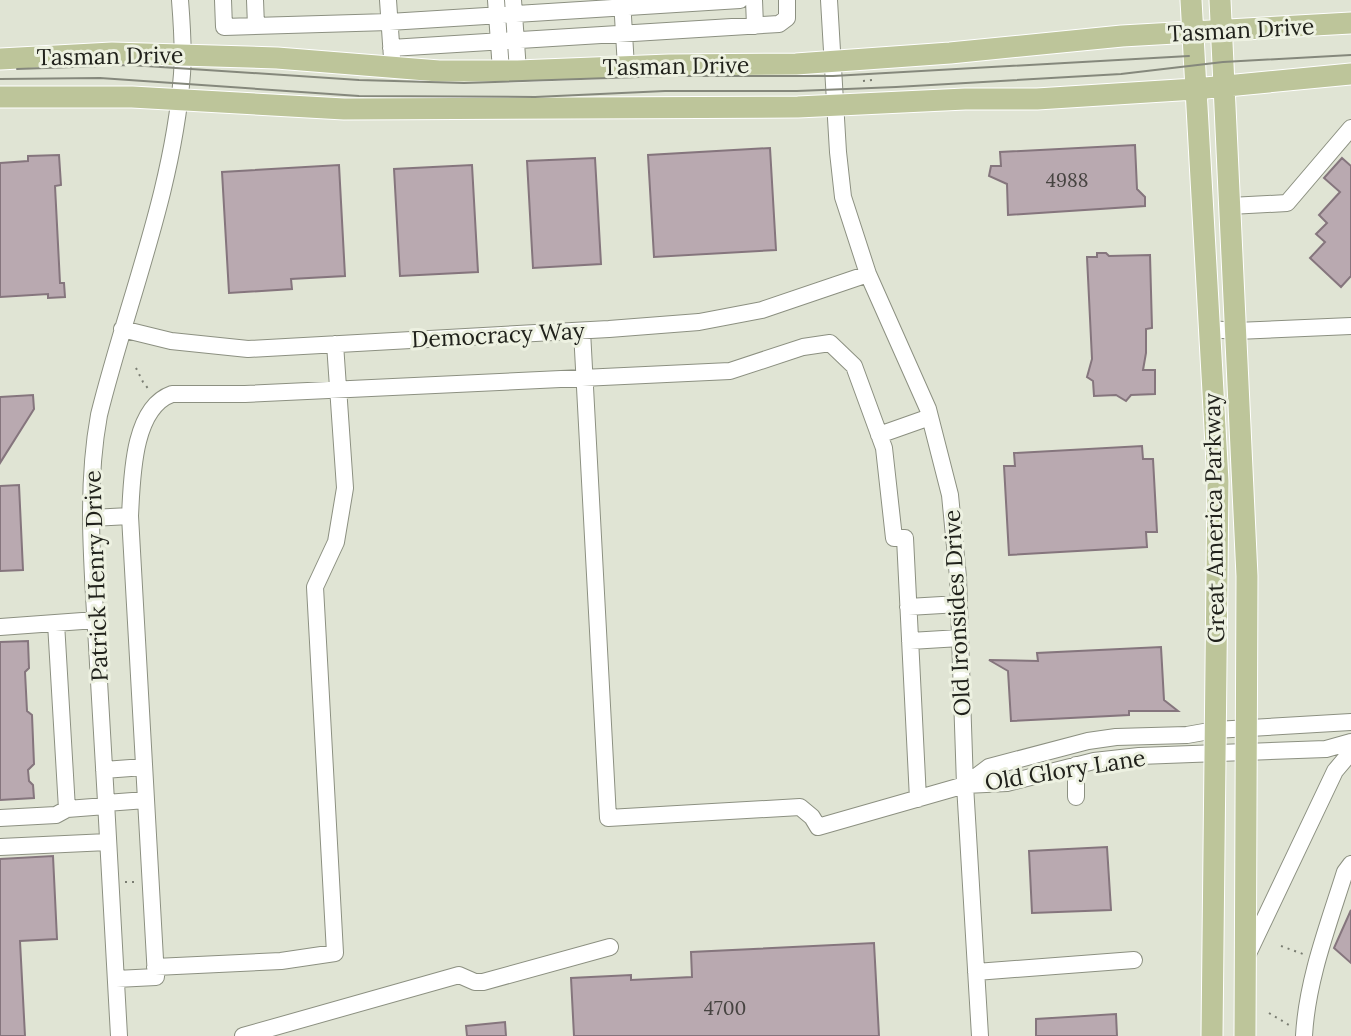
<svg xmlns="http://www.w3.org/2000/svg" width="1351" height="1036" viewBox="0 0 1351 1036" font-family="Lora,serif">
  <rect width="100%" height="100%" fill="#e0e4d4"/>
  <path fill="#b9a9b0" stroke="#85757d" stroke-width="2" d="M 1135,145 L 1137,189 L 1145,197 L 1145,206 L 1008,215 L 1007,184 L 989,176 L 991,166 L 1001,166 L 1000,152 Z
    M 770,148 L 776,250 L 654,257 L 648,155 Z
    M 59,155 L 61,185 L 55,186 L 60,283 L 64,283 L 65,297 L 48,298 L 48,294 L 0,297 L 0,163 L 28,161 L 28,156 Z
    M 595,158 L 601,264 L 533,268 L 527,161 Z
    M 1342,158 L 1351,166 L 1351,276 L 1341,287 L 1310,258 L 1325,242 L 1316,234 L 1327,223 L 1319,215 L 1340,192 L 1324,178 Z
    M 339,165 L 345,276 L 291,279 L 292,289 L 229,293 L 222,172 Z
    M 472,165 L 478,272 L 400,276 L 394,169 Z
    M 1097,253 L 1106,253 L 1109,256 L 1150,255 L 1152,328 L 1146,329 L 1146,353 L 1143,370 L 1155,370 L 1155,394 L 1131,395 L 1126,401 L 1116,395 L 1094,396 L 1093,381 L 1087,377 L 1092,359 L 1087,257 L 1097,257 Z
    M 33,395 L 34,409 L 0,463 L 0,397 Z
    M 1142,446 L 1143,459 L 1153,459 L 1157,532 L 1146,532 L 1147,547 L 1009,555 L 1004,466 L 1015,466 L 1014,453 Z
    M 19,485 L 23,570 L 0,571 L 0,486 Z
    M 28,641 L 29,668 L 25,672 L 27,711 L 32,715 L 34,764 L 28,770 L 29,781 L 33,785 L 34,798 L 0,800 L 0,642 Z
    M 1161,647 L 1164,700 L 1178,711 L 1129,711 L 1129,715 L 1011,721 L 1008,671 L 989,660 L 1038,661 L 1037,653 Z
    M 1107,847 L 1111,910 L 1032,913 L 1029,851 Z
    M 53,856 L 57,939 L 20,941 L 25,1036 L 0,1036 L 0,859 Z
    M 1351,910 L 1351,963 L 1334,948 Z
    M 874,943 L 879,1036 L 574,1036 L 571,978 L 631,975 L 631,980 L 692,977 L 691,952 Z
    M 1116,1014 L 1117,1036 L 1036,1036 L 1036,1019 Z
    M 505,1022 L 506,1036 L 467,1036 L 466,1026 Z"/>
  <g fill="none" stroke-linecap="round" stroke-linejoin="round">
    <g stroke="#8c9081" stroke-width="18">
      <path id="minor" d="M 223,0 L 224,27 L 389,22 L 740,0
        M 255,0 L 256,26
        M 388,0 L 392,58
        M 496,0 L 501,71
        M 513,0 L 518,71
        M 622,0 L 626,67
        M 754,0 L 755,26
        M 829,0 L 838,152 L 843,197 L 868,274 L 928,409 L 950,495 L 958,577 L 965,785 L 980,1036
        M 391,48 L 779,24 L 787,18 L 787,0
        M 1230,206 L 1287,203 L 1351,128
        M 122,329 L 171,341 L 248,349 L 609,329 L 699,322 L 762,310 L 868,274
        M 1210,329 L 1236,331 L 1351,326
        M 582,331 L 608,818 L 800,807 L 812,817 L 818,827 L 965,785 L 1007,783 L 1094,761 L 1139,756 L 1326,749 L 1351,742
        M 879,435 L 930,417
        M 91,518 L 130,516
        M 908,607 L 959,604
        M 0,627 L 96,620
        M 910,641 L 960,638
        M 104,770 L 144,767
        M 965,785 L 989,767 L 1088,741 L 1116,737 L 1187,735 L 1215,730 L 1351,722
        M 1076,797 L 1076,765
        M 106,803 L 146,800
        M 67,809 L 106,806
        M 0,818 L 56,815 L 67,809 L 56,623
        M 0,847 L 108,842
        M 1246,958 L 1335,771 L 1351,752
        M 155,967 L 281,961 L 335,953 L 315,587 L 336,542 L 345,488 L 335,344
        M 976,972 L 1134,960
        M 116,979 L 156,977 L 130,516 C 132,480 132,408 172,394 L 245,394 L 730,371 L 803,347 L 830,343 L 854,366 L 884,448 L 894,538 L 905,538 L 918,799
        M 119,1036 C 113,912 105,788 98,664 C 94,582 84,497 99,415 C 127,302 173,192 182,74 C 184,50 182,25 180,0
        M 243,1036 L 459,975 L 475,982 L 483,982 L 610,947
        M 1304,1036 C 1307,980 1328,926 1345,872 L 1351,864"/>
    </g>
    <g stroke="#fff" stroke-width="23">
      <path id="major" d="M 1191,0 L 1218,481 L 1212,1036
        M 1220,0 L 1247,576 L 1245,1036
        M 0,59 L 112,53 L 277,58 L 439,71 L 518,71 L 669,65 L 796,64 L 950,53 L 1122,36 L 1351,23
        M 0,97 L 132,97 L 344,109 L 798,107 L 965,99 L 1037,99 L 1195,89 L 1351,74"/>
    </g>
    <path stroke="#7a7d72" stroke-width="2" stroke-dasharray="2 5" stroke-linecap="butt" d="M 863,81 L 873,80
      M 136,368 L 143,382 L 150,391
      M 125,882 L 137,882
      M 1281,946 L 1303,954
      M 1269,1013 L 1289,1025"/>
    <use href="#minor" stroke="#fff" stroke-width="16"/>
    <use href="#major" stroke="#bdc59a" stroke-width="21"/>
    <path stroke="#85887c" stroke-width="2" d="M 17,69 L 130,65 L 359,80 L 464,83 L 668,76 L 833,76 L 1189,56
      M 0,79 L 100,78 L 359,96 L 535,97 L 665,91 L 797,91 L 896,87 L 1121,74 L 1223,62 L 1351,55"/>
  </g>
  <g text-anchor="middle" stroke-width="6" stroke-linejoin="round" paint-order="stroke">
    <g font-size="19" fill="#464340">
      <text x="1067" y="187">4988</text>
      <text x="725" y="1015">4700</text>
    </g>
    <g font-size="23" fill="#20211b" stroke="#edf1e1">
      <text transform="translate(1241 30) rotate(-3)" y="8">Tasman Drive</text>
      <text transform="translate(110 56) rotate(-1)" y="8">Tasman Drive</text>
      <text transform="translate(676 66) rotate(-1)" y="8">Tasman Drive</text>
      <text transform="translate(498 335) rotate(-3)" y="8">Democracy Way</text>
      <text transform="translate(1214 518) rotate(-91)" y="8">Great America Parkway</text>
      <text transform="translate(96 576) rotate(-92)" y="8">Patrick Henry Drive</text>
      <text transform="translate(957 613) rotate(-93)" y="8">Old Ironsides Drive</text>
      <text transform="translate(1065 770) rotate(-9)" y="8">Old Glory Lane</text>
    </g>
  </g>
</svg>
